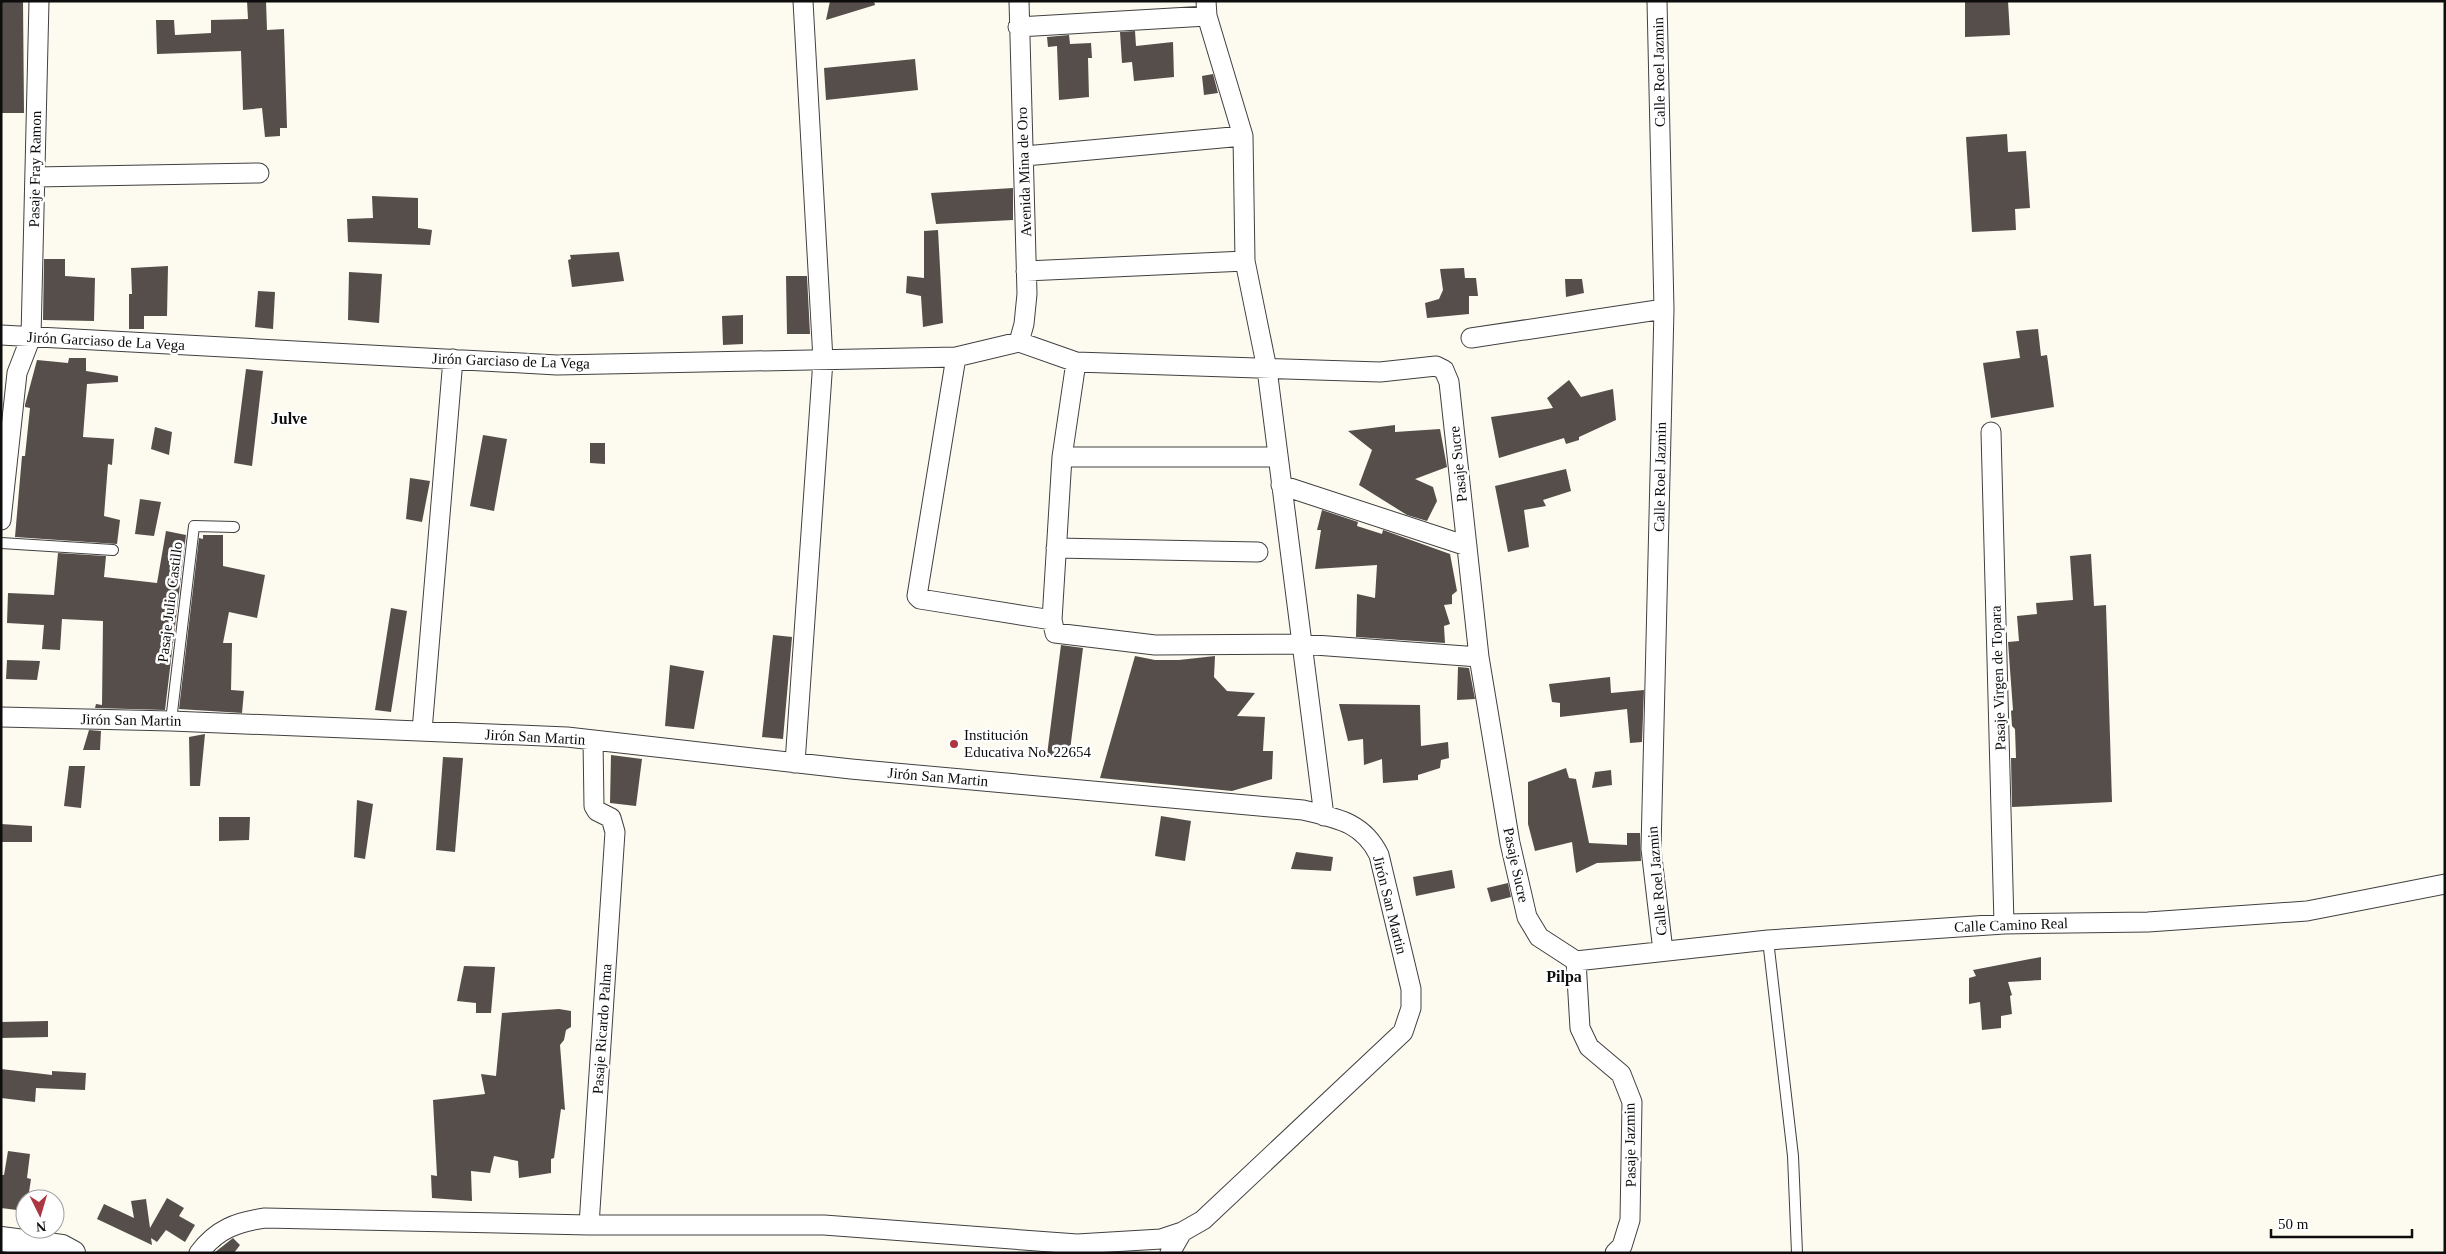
<svg xmlns="http://www.w3.org/2000/svg" width="2446" height="1254" viewBox="0 0 2446 1254" font-family="'Times New Roman',serif">
  <rect width="100%" height="100%" fill="#fdfaf0"/>
  <path fill="#554e4b" d="M 1,1 L 23,1 L 24,113 L 1,113 Z
    M 247,1 L 266,1 L 267,30 L 284,29 L 287,128 L 280,128 L 280,136 L 265,137 L 262,108 L 243,110 L 241,51 L 157,54 L 156,20 L 174,20 L 175,35 L 211,33 L 211,20 L 248,19 Z
    M 830,1 L 874,1 L 875,5 L 826,20 Z
    M 1965,1 L 2008,1 L 2010,35 L 1965,37 Z
    M 1135,31 L 1136,46 L 1173,42 L 1174,77 L 1134,81 L 1132,62 L 1122,63 L 1120,32 Z
    M 1069,35 L 1070,44 L 1091,43 L 1092,58 L 1088,58 L 1089,97 L 1059,100 L 1057,46 L 1048,47 L 1047,37 Z
    M 915,59 L 918,90 L 826,100 L 824,68 Z
    M 1213,74 L 1218,93 L 1204,95 L 1202,76 Z
    M 2007,134 L 2008,152 L 2026,151 L 2030,208 L 2015,209 L 2016,230 L 1972,232 L 1966,137 Z
    M 1013,188 L 1013,220 L 936,224 L 931,193 Z
    M 372,196 L 418,198 L 418,228 L 432,230 L 430,245 L 348,242 L 347,219 L 373,218 Z
    M 938,230 L 943,323 L 923,327 L 921,296 L 906,293 L 907,276 L 924,278 L 924,231 Z
    M 619,252 L 624,281 L 572,287 L 568,260 L 571,259 L 570,255 Z
    M 44,259 L 65,259 L 65,276 L 95,278 L 94,321 L 43,320 Z
    M 168,266 L 167,316 L 144,316 L 144,329 L 129,329 L 129,294 L 132,294 L 131,268 Z
    M 1464,268 L 1465,278 L 1476,278 L 1478,296 L 1469,296 L 1469,314 L 1427,318 L 1425,303 L 1439,299 L 1443,290 L 1440,269 Z
    M 349,272 L 382,274 L 379,323 L 348,320 Z
    M 786,276 L 807,276 L 810,334 L 787,334 Z
    M 1565,279 L 1582,279 L 1584,293 L 1566,297 Z
    M 258,291 L 275,292 L 273,329 L 255,327 Z
    M 743,315 L 743,344 L 723,345 L 722,316 Z
    M 2038,329 L 2041,356 L 2047,355 L 2054,407 L 1991,418 L 1983,363 L 2020,358 L 2016,331 Z
    M 69,358 L 86,358 L 86,371 L 118,376 L 118,382 L 87,384 L 83,437 L 114,439 L 112,465 L 108,464 L 104,516 L 120,520 L 117,544 L 15,537 L 22,456 L 25,456 L 30,408 L 25,407 L 25,405 L 37,360 L 68,363 Z
    M 246,369 L 263,371 L 252,466 L 234,463 Z
    M 1569,380 L 1581,397 L 1613,389 L 1616,420 L 1579,437 L 1579,440 L 1566,444 L 1564,438 L 1499,458 L 1491,417 L 1553,408 L 1547,398 Z
    M 1395,425 L 1395,432 L 1440,429 L 1447,467 L 1415,479 L 1433,487 L 1437,501 L 1427,521 L 1407,515 L 1359,485 L 1372,450 L 1348,431 Z
    M 155,427 L 172,432 L 169,455 L 151,449 Z
    M 483,435 L 507,439 L 494,511 L 470,506 Z
    M 590,443 L 605,443 L 605,464 L 590,463 Z
    M 1566,469 L 1571,491 L 1543,500 L 1546,506 L 1524,510 L 1529,547 L 1508,552 L 1495,486 Z
    M 410,478 L 430,481 L 422,522 L 406,519 Z
    M 140,499 L 161,502 L 154,536 L 135,534 Z
    M 1322,510 L 1358,522 L 1357,526 L 1382,534 L 1383,530 L 1450,554 L 1457,591 L 1452,595 L 1452,604 L 1444,605 L 1450,624 L 1444,626 L 1445,643 L 1356,637 L 1357,594 L 1375,598 L 1377,565 L 1315,569 L 1321,530 L 1317,530 Z
    M 166,531 L 186,535 L 165,710 L 95,708 L 96,704 L 102,705 L 103,621 L 62,619 L 60,650 L 42,649 L 44,625 L 7,623 L 8,593 L 54,595 L 58,553 L 106,556 L 104,577 L 157,583 Z
    M 203,535 L 223,535 L 223,566 L 265,575 L 257,618 L 229,612 L 223,643 L 232,643 L 231,690 L 244,691 L 242,713 L 179,709 L 199,538 L 203,539 Z
    M 2091,554 L 2094,606 L 2106,605 L 2112,802 L 2012,807 L 2011,758 L 2016,758 L 2015,729 L 2012,726 L 2011,711 L 2013,710 L 2008,642 L 2019,641 L 2017,616 L 2037,614 L 2036,603 L 2073,600 L 2070,556 Z
    M 391,608 L 407,611 L 391,712 L 375,710 Z
    M 773,635 L 792,637 L 783,739 L 762,737 Z
    M 1061,645 L 1083,648 L 1069,758 L 1047,755 Z
    M 1135,656 L 1155,660 L 1179,660 L 1215,656 L 1214,677 L 1227,691 L 1255,693 L 1237,716 L 1265,717 L 1263,751 L 1273,751 L 1272,779 L 1232,791 L 1100,778 Z
    M 7,660 L 40,661 L 37,680 L 6,679 Z
    M 670,665 L 704,671 L 694,729 L 665,726 Z
    M 1458,667 L 1469,668 L 1475,699 L 1457,700 Z
    M 1610,677 L 1611,693 L 1644,690 L 1642,742 L 1630,743 L 1627,709 L 1560,717 L 1560,703 L 1552,702 L 1549,684 Z
    M 1339,704 L 1420,705 L 1421,746 L 1448,742 L 1449,758 L 1441,760 L 1440,768 L 1418,775 L 1418,780 L 1383,783 L 1382,759 L 1364,765 L 1363,739 L 1348,741 Z
    M 89,730 L 101,731 L 100,750 L 83,750 Z
    M 205,734 L 200,786 L 190,786 L 189,737 Z
    M 611,755 L 642,759 L 636,806 L 610,803 Z
    M 443,757 L 463,758 L 455,852 L 436,850 Z
    M 69,766 L 85,766 L 81,808 L 64,806 Z
    M 1566,768 L 1569,778 L 1576,779 L 1589,843 L 1627,845 L 1627,833 L 1640,833 L 1641,861 L 1597,863 L 1576,873 L 1572,842 L 1535,851 L 1528,824 L 1528,782 Z
    M 1611,770 L 1612,785 L 1592,788 L 1595,772 Z
    M 357,800 L 373,804 L 365,859 L 354,857 Z
    M 1161,816 L 1191,821 L 1185,861 L 1155,856 Z
    M 219,817 L 250,817 L 249,840 L 219,841 Z
    M 1,824 L 32,826 L 32,842 L 1,842 Z
    M 1296,852 L 1333,857 L 1331,871 L 1291,869 Z
    M 1452,870 L 1455,888 L 1416,896 L 1413,877 Z
    M 1508,883 L 1511,897 L 1491,902 L 1487,888 Z
    M 2041,957 L 2041,980 L 2008,982 L 2012,995 L 2010,996 L 2012,1014 L 2001,1016 L 2001,1028 L 1982,1030 L 1980,1002 L 1969,1004 L 1969,978 L 1976,976 L 1973,970 Z
    M 464,966 L 495,967 L 491,1013 L 476,1013 L 476,1003 L 457,1001 Z
    M 559,1009 L 571,1011 L 571,1027 L 566,1030 L 564,1040 L 560,1045 L 565,1110 L 561,1109 L 554,1158 L 551,1159 L 551,1173 L 519,1178 L 518,1161 L 494,1156 L 490,1173 L 471,1171 L 472,1201 L 432,1198 L 431,1175 L 437,1176 L 433,1100 L 485,1094 L 481,1074 L 496,1076 L 502,1013 Z
    M 48,1021 L 48,1037 L 1,1038 L 1,1022 Z
    M 1,1069 L 52,1075 L 52,1071 L 86,1073 L 85,1090 L 36,1088 L 35,1102 L 1,1098 Z
    M 8,1151 L 30,1154 L 27,1178 L 31,1179 L 28,1199 L 25,1199 L 25,1211 L 1,1208 L 1,1175 L 4,1175 Z
    M 167,1198 L 184,1208 L 179,1216 L 195,1225 L 185,1242 L 166,1230 L 157,1242 L 151,1238 L 152,1245 L 97,1219 L 104,1204 L 134,1218 L 131,1201 L 146,1199 L 150,1228 Z
    M 233,1238 L 240,1245 L 234,1253 L 214,1253 Z"/>
  <g fill="none" stroke-linecap="round" stroke-linejoin="round">
    <g stroke="#404040" stroke-width="12">
      <path id="service" d="M 1,543 L 113,550
        M 171,721 L 194,526 L 234,527
        M 1768,940 L 1793,1156 L 1797,1253"/>
    </g>
    <g stroke="#404040" stroke-width="21">
      <path id="minor" d="M 1206,1 L 1207,16 L 1243,136 L 1245,261 L 1267,369 L 1324,816
        M 1657,1 L 1664,309 L 1651,849 L 1663,951
        M 1018,27 L 1207,16
        M 1025,156 L 1243,136
        M 35,177 L 259,173
        M 1026,271 L 1245,261
        M 1,335 L 557,365 L 956,357 L 1019,342
        M 1471,338 L 1664,309
        M 1019,342 L 1076,362 L 1380,372 L 1436,366 L 1444,370 L 1449,382 L 1479,657 L 1510,843 L 1527,917 L 1539,937 L 1576,961
        M 1019,342 L 1024,324 L 1027,294 L 1019,1
        M 956,357 L 917,596 L 920,599 L 1052,620
        M 1076,362 L 1062,457 L 1052,620 L 1055,633 L 1155,645 L 1301,644 L 1479,657
        M 1991,432 L 2004,924
        M 1062,457 L 1278,457
        M 1281,485 L 1467,546
        M 1,520 L 17,373 L 31,337 L 39,1
        M 1056,548 L 1258,552
        M 1,717 L 171,721 L 567,737 L 851,769 L 1303,810 C 1336,818 1363,822 1379,855 L 1411,989 L 1411,1008 L 1403,1032 L 1203,1220 L 1182,1232 L 1161,1239 L 1077,1244 L 824,1225 L 589,1225 L 265,1218 C 237,1222 217,1229 199,1253
        M 422,731 L 453,359
        M 795,763 L 823,360 L 803,1
        M 1576,961 L 1768,940 L 2004,924 L 2148,922 L 2307,911 L 2445,884
        M 1576,961 L 1580,1028 L 1589,1047 L 1621,1074 L 1632,1102 L 1630,1220 L 1622,1246 L 1615,1253
        M 589,1225 L 615,832 L 611,818 L 597,811 L 594,806 L 593,740
        M 1170,1253 L 1182,1232"/>
    </g>
    <g stroke="#404040" stroke-width="26">
      <path id="tertiary" d="M 1,1239 L 62,1247 L 73,1253"/>
    </g>
    <use href="#service" stroke="#fff" stroke-width="10"/>
    <use href="#minor" stroke="#fff" stroke-width="19"/>
    <use href="#tertiary" stroke="#fff" stroke-width="24"/>
  </g>
  <circle fill="#ac3742" stroke="#fff" stroke-width="2" cx="954" cy="744" r="5"/>
  <g text-anchor="middle" stroke-width="5" stroke-linejoin="round" paint-order="stroke">
    <g font-size="15" fill="#0d0d0d" stroke="#fff">
      <text transform="translate(1659 72) rotate(-91)" y="5">Calle Roel Jazmin</text>
      <text transform="translate(35 169) rotate(-89)" y="5">Pasaje Fray Ramon</text>
      <text transform="translate(1024 172) rotate(-92)" y="5">Avenida Mina de Oro</text>
      <text transform="translate(106 341) rotate(3)" y="5">Jirón Garciaso de La Vega</text>
      <text transform="translate(511 361) rotate(2)" y="5">Jirón Garciaso de La Vega</text>
      <text transform="translate(1458 464) rotate(-96)" y="5">Pasaje Sucre</text>
      <text transform="translate(1660 477) rotate(-89)" y="5">Calle Roel Jazmin</text>
      <text transform="translate(170 602) rotate(-83)" y="5">Pasaje Julio Castillo</text>
      <text transform="translate(1998 678) rotate(-92)" y="5">Pasaje Virgen de Topara</text>
      <text transform="translate(131 720) rotate(1)" y="5">Jirón San Martin</text>
      <text transform="translate(535 737) rotate(3)" y="5">Jirón San Martin</text>
      <text transform="translate(938 777) rotate(5)" y="5">Jirón San Martin</text>
      <text transform="translate(1516 865) rotate(78)" y="5">Pasaje Sucre</text>
      <text transform="translate(1657 881) rotate(-95)" y="5">Calle Roel Jazmin</text>
      <text transform="translate(1390 905) rotate(76)" y="5">Jirón San Martin</text>
      <text transform="translate(2011 925) rotate(-2)" y="5">Calle Camino Real</text>
      <text transform="translate(602 1029) rotate(-86)" y="5">Pasaje Ricardo Palma</text>
      <text transform="translate(1630 1145) rotate(-91)" y="5">Pasaje Jazmin</text>
    </g>
    <g font-size="15" fill="#0d0d0d" stroke="#fff" text-anchor="start">
      <text x="964" y="740">Institución<tspan x="964" dy="17">Educativa No. 22654</tspan></text>
    </g>
    <g font-size="16" font-weight="bold" fill="#0d0d0d" stroke="#fff">
      <text x="289" y="424">Julve</text>
      <text x="1564" y="982">Pilpa</text>
    </g>
  </g>
  <rect width="2446" height="1254" fill="none" stroke="#0d0d0d" stroke-width="5"/>
  <g transform="translate(40 1214) rotate(175)"><circle r="24" fill="#ffffff" stroke="#9e9e9e"/>
  <path d="M0-4L9 19L0 12L-9 19Z" fill="#ac3742"/>
  <text y="-8" font-size="14" font-weight="bold" text-anchor="middle" fill="#0d0d0d">N</text>
  </g>
  <path d="M2271 1229v8h141v-8" fill="none" stroke="#0d0d0d" stroke-width="2.5"/>
  <text x="2278" y="1229" font-size="15" fill="#0d0d0d" stroke="#ffffff" stroke-width="4" paint-order="stroke">50 m</text>
</svg>
